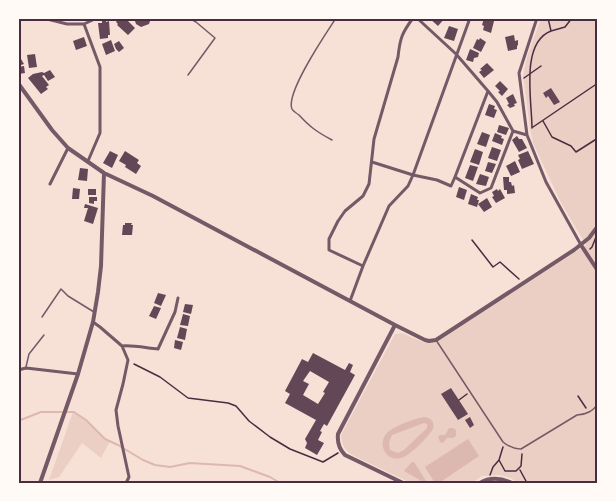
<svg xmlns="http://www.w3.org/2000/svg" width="616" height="501" viewBox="0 0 616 501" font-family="Georgia,serif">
  <rect width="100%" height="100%" fill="#f7e1d7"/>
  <path fill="#ebcfc5" d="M 541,18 L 598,18 L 598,483 L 517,483 L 511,478 L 499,475 L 482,476 L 472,483 L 411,483 L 352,455 C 344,449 342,445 341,435 L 395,334 L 402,333 L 425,343 L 437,342 L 586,245 L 560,201 L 533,143 L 530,129 L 523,75 L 527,57 Z
    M 73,412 L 86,420 L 105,439 L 110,441 L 101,458 L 82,443 L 59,477 L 49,480 Z"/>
  <path fill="#dcb8b0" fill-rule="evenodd" d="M 425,417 C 432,418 435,423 433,429 C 428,437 410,456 401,458 C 387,462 377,445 386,434 C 391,427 416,418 425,417 ZM 424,423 L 427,424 L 427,428 L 404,450 L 398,453 L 390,450 L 389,442 L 392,435 Z
    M 449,428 L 453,428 L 456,430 L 456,436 L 453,438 L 447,438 L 443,443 L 440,442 L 438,437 L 440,435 L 445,435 Z
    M 468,439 L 479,456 L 439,483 L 435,483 L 425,467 Z
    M 412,462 L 414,462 L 426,481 L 425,483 L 404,471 Z"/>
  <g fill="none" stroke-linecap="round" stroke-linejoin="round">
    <path stroke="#dcb8b0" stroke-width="2" d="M 18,421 L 41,412 L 74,412 L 86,420 L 105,439 L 118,445 L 143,460 L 155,465 L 170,467 L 190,463 L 240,466 L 270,477 L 280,483"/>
  </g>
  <path fill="#644757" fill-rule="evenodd" d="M 119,18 L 121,20 L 125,18 L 135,28 L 128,35 L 117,25 L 118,24 L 116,22 Z
    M 134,18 L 151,18 L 149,24 L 141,27 L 136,24 Z
    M 429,18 L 445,18 L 438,26 Z
    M 484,18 L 494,21 L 491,33 L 483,30 L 484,26 L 482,25 Z
    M 102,20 L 106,20 L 106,22 L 109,21 L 110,35 L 108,35 L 108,38 L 100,39 L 98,23 L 102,23 Z
    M 449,26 L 458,29 L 454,41 L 444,38 Z
    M 514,35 L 515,41 L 518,40 L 518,45 L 517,46 L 517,49 L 508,51 L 505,37 Z
    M 84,37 L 87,46 L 76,50 L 73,41 Z
    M 480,38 L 486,42 L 481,52 L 473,48 L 477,39 L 479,40 Z
    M 111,40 L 115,51 L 106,55 L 102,44 Z
    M 119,41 L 124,48 L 119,52 L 116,49 L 114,44 Z
    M 470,49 L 479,53 L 478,57 L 474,58 L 473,62 L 466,60 Z
    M 18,54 L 24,64 L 18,66 Z
    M 35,54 L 37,67 L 29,68 L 27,55 Z
    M 487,63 L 494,70 L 484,78 L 479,72 L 482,70 L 480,69 Z
    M 24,66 L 25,73 L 19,74 L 18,67 Z
    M 50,70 L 55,77 L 48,81 L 44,75 L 42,76 L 49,85 L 46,87 L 48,89 L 41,94 L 28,78 L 33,74 L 42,72 L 44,73 Z
    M 500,81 L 508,89 L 502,96 L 498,92 L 500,91 L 495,86 Z
    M 551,88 L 560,102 L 554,105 L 548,96 L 546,98 L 543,93 Z
    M 513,94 L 517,103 L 514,104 L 515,106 L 510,108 L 507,105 L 509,104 L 506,98 Z
    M 489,104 L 495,106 L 494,109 L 497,110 L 494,118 L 485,115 Z
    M 499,125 L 509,128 L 506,135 L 497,132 Z
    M 482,132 L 490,135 L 486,147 L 477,144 Z
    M 495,133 L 502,136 L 501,138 L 504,139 L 502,145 L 492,141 Z
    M 517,136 L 519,139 L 522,139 L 527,148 L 519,152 L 512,140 Z
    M 492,147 L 501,150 L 497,161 L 488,158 Z
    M 475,149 L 483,152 L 479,165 L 470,162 Z
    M 110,151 L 118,155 L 112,168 L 103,163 Z
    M 125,151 L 139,160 L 137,163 L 141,166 L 136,174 L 125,167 L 126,165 L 119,161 Z
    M 528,151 L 534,164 L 522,169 L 518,160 L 520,159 L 518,155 Z
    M 515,161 L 520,172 L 511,176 L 506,166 Z
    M 488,162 L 496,164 L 492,173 L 485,171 Z
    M 470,165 L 478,167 L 473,181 L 465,178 Z
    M 80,168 L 88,169 L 87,181 L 78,180 Z
    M 480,174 L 489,177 L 486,186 L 476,184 Z
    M 503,177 L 509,177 L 509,182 L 511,182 L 512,186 L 514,185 L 515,193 L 507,194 L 507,190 L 504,190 Z
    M 459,187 L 467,190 L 464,200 L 456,197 Z
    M 73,188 L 80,189 L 79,199 L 72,199 Z
    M 88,189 L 96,189 L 96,195 L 88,195 Z
    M 497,189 L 498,191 L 500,189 L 505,198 L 496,203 L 492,197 L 494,196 L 492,192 Z
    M 471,194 L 478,197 L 477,200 L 479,200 L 477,207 L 468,204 Z
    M 89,197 L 97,197 L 97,201 L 94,201 L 94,204 L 89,203 Z
    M 487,198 L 492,207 L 484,212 L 478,204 Z
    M 85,204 L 98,208 L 93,224 L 84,221 L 88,208 L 84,208 Z
    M 125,223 L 132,223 L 131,225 L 133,225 L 132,235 L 122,235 L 123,225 L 125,225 Z
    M 158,293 L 166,295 L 161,306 L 154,303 Z
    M 185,304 L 193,305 L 191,314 L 183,312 Z
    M 154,306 L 161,308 L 156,319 L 149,316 Z
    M 183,314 L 190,316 L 188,326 L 180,325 Z
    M 180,327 L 187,329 L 185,340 L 177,338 Z
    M 175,340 L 183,342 L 181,350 L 174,348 Z
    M 313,353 L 345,370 L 349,363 L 353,365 L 350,372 L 355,375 L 327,426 L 324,424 L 320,431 L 322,432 L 318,440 L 324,443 L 317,455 L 305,448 L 307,443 L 305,439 L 316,420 L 285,403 L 290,394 L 285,391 L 302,359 L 308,362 ZM 310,371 L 329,382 L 323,392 L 325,393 L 318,404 L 303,395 L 309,384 L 303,381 Z
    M 451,388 L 468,414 L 458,420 L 441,394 Z
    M 470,417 L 474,425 L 470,428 L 465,420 Z"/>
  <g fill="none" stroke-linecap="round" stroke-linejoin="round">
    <path stroke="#4a2c40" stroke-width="1.5" d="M 551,31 L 565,27 L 572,18
      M 524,78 L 541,66
      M 543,121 L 552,137 L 571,146 L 576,152 L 598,138
      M 533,127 L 598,83
      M 532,128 C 532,101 520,43 551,31 L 548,18
      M 472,240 L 493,267 L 500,262 L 519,279
      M 590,249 L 592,247 L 596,237
      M 134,364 L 160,377 L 188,398 L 228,403 L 236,406 L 249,421 L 270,437 L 290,449 L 323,462 L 338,453
      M 578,396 L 586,408
      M 459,400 L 467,394
      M 499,460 L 505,471 L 516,471 L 521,466 L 522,454
      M 520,470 L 527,483
      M 490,475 L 493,467 L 499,460 L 503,447"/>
    <path stroke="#755966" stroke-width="1.5" d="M 188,75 L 215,38 L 196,22 L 189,18
      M 332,140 C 317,132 310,127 299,115 C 296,113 293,111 292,109 C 285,93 327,32 336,18
      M 42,317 L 61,289 L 68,296 L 94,312
      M 436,340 L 503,442 C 509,447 514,449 521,449 L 577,415 C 585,415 594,411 598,403
      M 26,367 L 29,354 L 44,335"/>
    <path stroke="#755966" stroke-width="3" d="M 43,18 L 67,24 L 84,24 L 97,18
      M 417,18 L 456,54 L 488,91 L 497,102 L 513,131 L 527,135
      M 537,18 L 519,73 L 527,135 L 546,182 L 581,245
      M 84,24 L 100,67 L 100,133 L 88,161
      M 488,91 L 455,177 L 480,193 L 491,188 L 513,131
      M 455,177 L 451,186 L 437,180 L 413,175 L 470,18
      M 50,184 L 68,148
      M 363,266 L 329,250 L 329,239 L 338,221 L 345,211 L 363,196 L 369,184 L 374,139 L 398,57 C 400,38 402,33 413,18
      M 350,301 L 363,266 L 389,206 L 408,186 L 413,175 L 372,162
      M 93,322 L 100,327 L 122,346 L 128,360 L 123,384 L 116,410 L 118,426 L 129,477 L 126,483
      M 122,346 C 133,345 147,348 158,349 L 175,312 L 178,298
      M 18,370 L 26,368 L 78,374"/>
    <path stroke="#755966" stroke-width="4" d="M 18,83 L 52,130 L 68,148 L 104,173 L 153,196 L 395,325 L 425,340 L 429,341 L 436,340 L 574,250 L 589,238 L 598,226
      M 581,245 L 598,271
      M 395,325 L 338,434 C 337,443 339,449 345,455 L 403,483
      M 40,483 L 78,374 L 93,322 L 98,292 L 101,266 L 104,173
      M 480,483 C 490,477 501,478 512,483"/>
  </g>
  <rect width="616" height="501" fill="none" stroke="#fffaf5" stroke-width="39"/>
  <rect x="20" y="20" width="576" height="462" fill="none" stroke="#4a2c40" stroke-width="2"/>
</svg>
